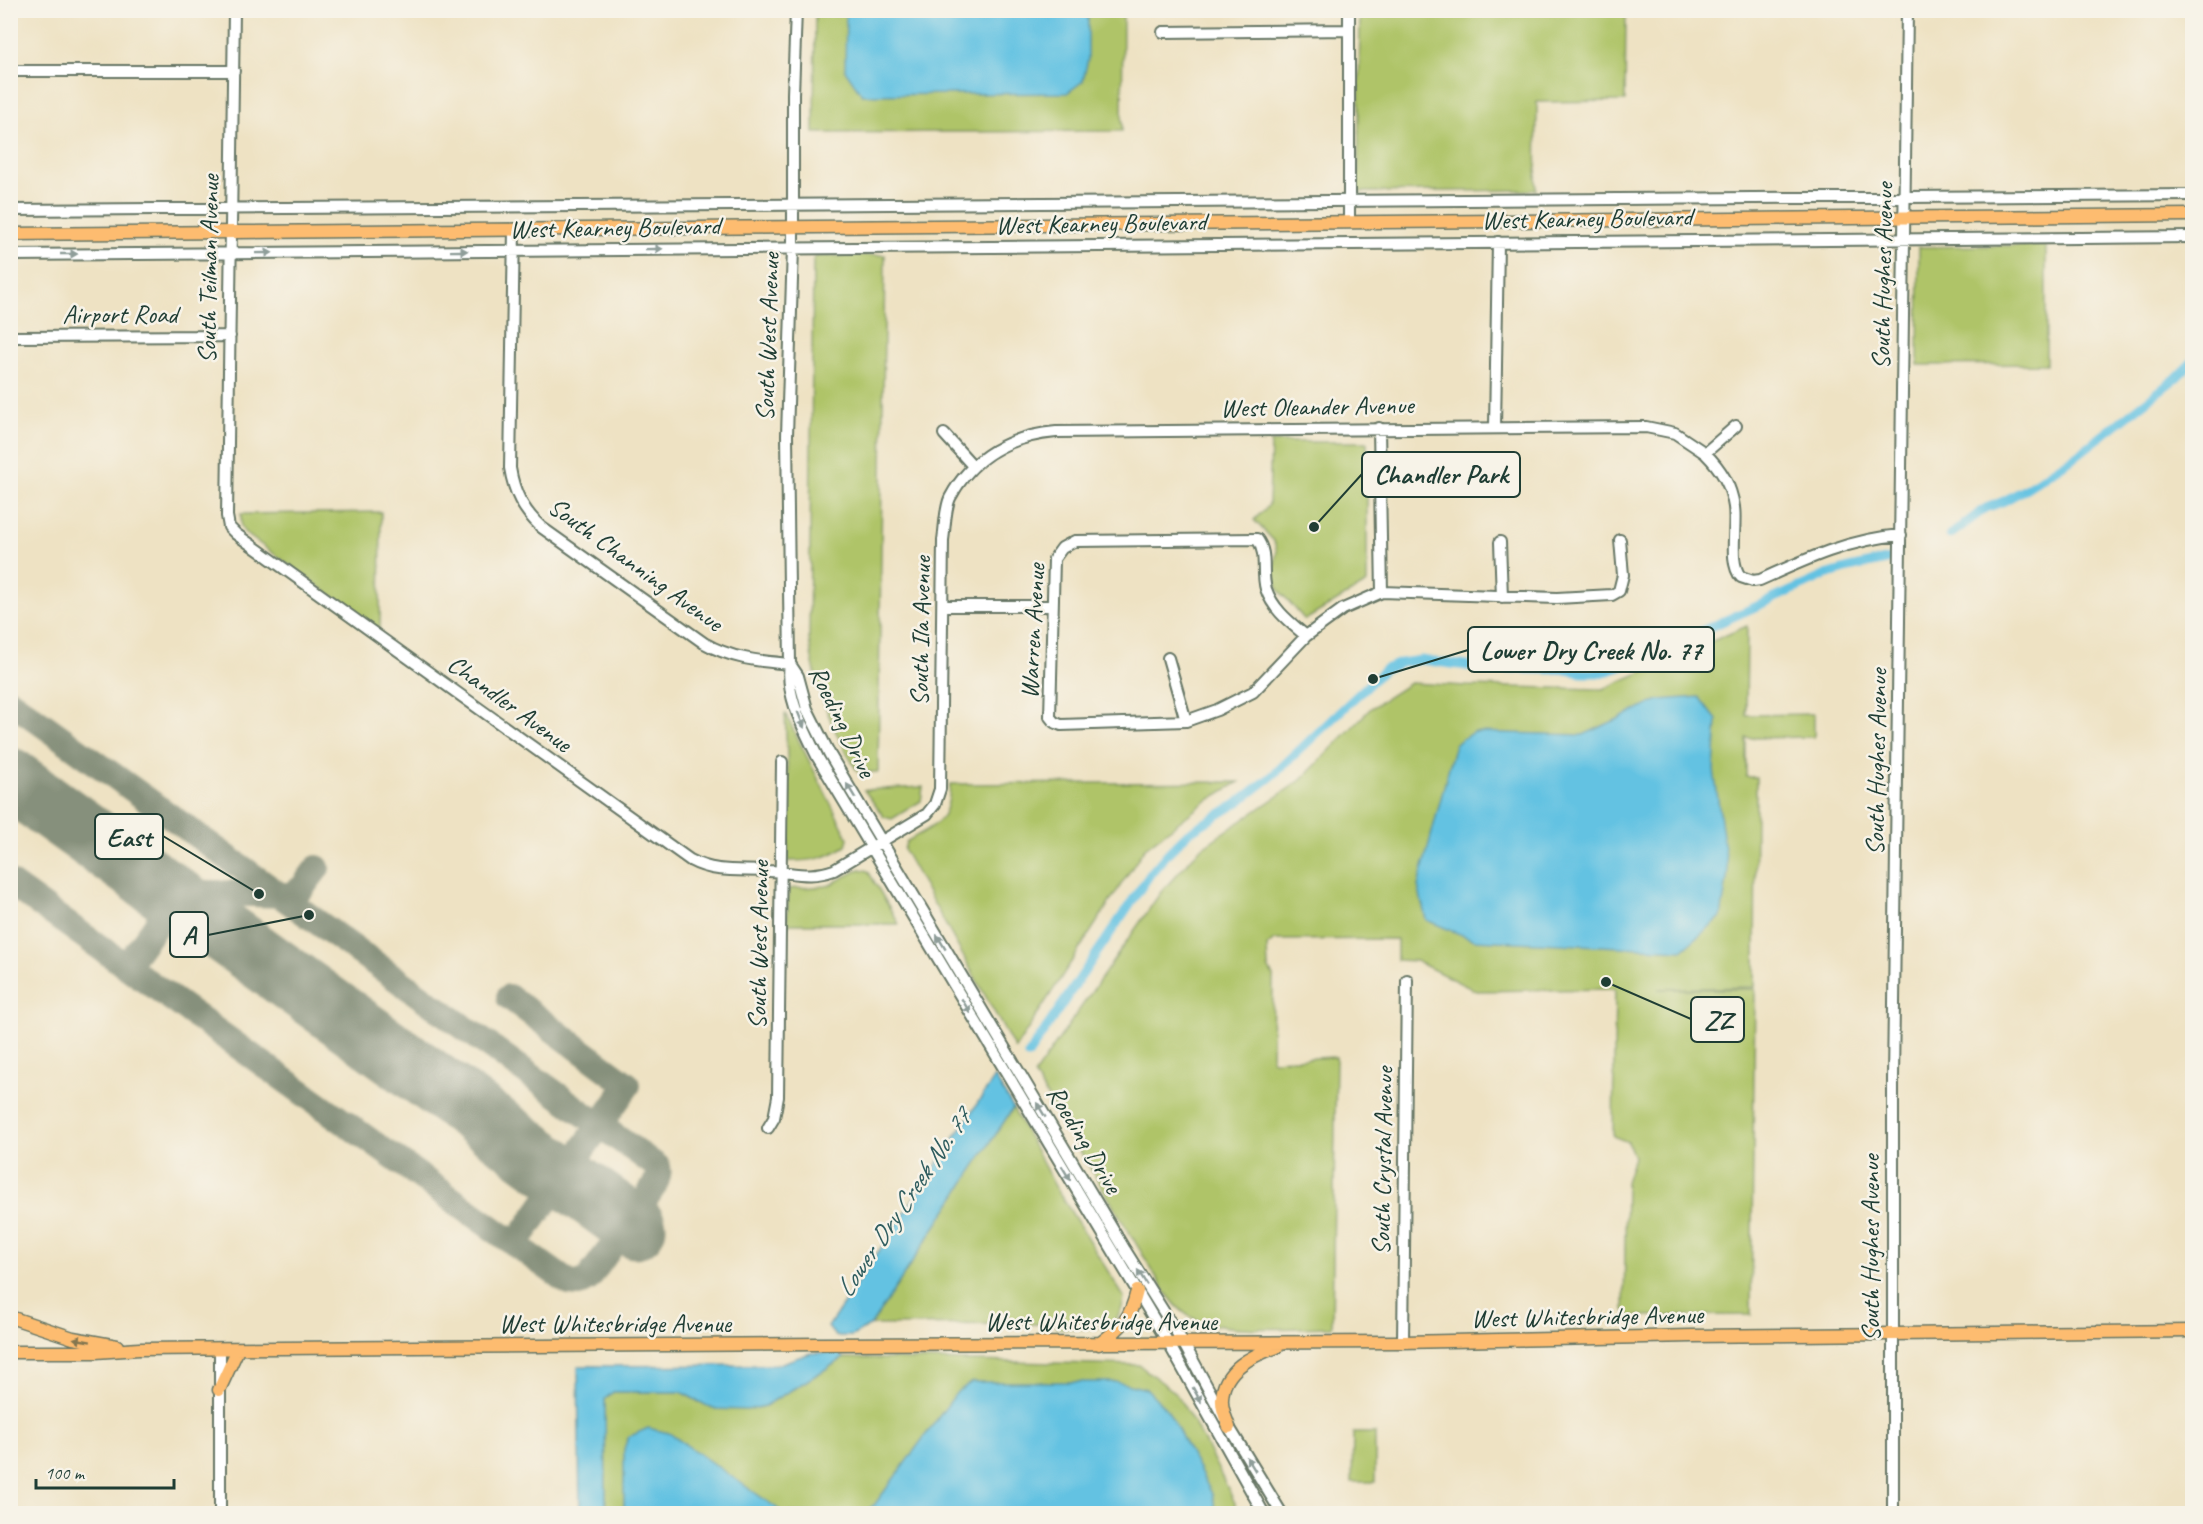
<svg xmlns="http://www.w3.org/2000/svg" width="2203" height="1524" viewBox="0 0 2203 1524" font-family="Caveat,sans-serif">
  <rect width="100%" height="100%" fill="#f7f3e8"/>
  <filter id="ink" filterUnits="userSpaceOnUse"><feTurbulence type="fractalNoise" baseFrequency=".0167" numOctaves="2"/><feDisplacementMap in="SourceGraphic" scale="12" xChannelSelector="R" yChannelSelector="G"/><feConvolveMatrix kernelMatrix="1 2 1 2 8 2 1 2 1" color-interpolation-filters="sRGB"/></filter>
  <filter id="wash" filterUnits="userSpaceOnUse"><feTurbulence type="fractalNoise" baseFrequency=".008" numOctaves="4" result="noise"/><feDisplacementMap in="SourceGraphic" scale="24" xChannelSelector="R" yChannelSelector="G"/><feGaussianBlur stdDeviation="1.35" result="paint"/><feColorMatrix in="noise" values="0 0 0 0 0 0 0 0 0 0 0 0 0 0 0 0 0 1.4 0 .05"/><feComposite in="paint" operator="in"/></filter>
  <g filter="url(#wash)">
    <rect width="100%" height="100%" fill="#eee2c3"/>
    <path fill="#afc468" stroke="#67804e" stroke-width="1.5" d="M 815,11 L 1123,11 L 1122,131 L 814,133 Z
      M 1360,11 L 1626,11 L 1625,101 L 1537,102 L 1536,190 L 1358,192 Z
      M 2046,245 L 2046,364 L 1918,365 L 1919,247 Z
      M 885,255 L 878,772 L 858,772 C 831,730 815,688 809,639 L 813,260 L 816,256 Z
      M 1271,442 L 1367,442 L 1367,583 L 1305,620 L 1278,589 L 1273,571 L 1277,551 L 1274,541 L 1254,520 L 1269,505 Z
      M 381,512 L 380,630 L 245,533 L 241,526 L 241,514 Z
      M 1747,626 L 1746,715 L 1814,714 L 1814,737 L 1746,738 L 1746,777 L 1756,777 L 1755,987 L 1658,989 L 1755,989 L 1751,1315 L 1631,1316 L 1624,1310 L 1626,1182 L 1634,1157 L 1628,1142 L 1613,1136 L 1615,989 L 1476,991 L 1416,961 L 1397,960 L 1397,939 L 1274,940 L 1267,946 L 1268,967 L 1273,976 L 1272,1060 L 1336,1057 L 1332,1327 C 1295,1327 1221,1335 1189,1316 C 1180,1311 1173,1302 1166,1293 L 1034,1075 L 1161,892 L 1200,849 L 1301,780 L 1371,708 L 1410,683 L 1467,686 L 1603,689 Z
      M 785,713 L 848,838 L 846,846 C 824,859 814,861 788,861 L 789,798 Z
      M 1239,782 L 1205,802 L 1144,849 L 1015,1049 L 904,850 L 906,842 C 937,823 949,823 950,784 Z
      M 923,787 L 921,801 L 892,819 L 884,817 L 864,790 Z
      M 860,869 L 868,871 L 899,924 L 787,924 L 788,889 L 827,886 Z
      M 1013,1108 L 1055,1186 L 1124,1297 C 1121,1336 1085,1328 1056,1328 L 1055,1324 L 871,1325 Z
      M 844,1358 L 1139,1365 L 1172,1390 L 1179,1398 L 1202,1437 L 1240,1513 L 606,1513 L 605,1399 L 613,1392 L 681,1392 L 699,1402 L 765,1406 Z
      M 1353,1433 L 1375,1433 L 1375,1482 L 1352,1482 Z"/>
    <path fill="#64c2e2" stroke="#42808b" stroke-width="1.5" d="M 846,11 L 1088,11 L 1088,59 L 1083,81 L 1067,93 L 862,95 L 845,70 Z
      M 1699,697 L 1717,720 L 1714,770 L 1728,872 L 1721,917 L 1682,950 L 1474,940 L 1426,920 L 1418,886 L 1455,744 L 1473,732 L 1583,735 L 1659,700 Z
      M 995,1077 L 1013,1108 L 871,1325 L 852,1336 L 835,1336 L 828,1327 Z
      M 811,1353 L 837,1353 L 844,1358 L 765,1406 L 747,1410 L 713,1409 L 681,1392 L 613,1392 L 605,1399 L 606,1513 L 580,1513 L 578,1366 L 776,1365 Z
      M 972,1382 L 1117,1382 L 1147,1389 L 1168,1411 L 1212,1494 L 1217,1513 L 624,1513 L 624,1449 L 628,1437 L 648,1428 L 669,1433 L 784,1513 L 863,1513 L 875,1504 L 957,1392 Z"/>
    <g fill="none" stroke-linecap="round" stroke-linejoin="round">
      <path stroke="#64c2e2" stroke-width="9" d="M 1950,535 L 1986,508 L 2004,501 L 2022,491 L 2076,456 L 2176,378 L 2192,362
        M 1028,1055 L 1151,873 L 1168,853 L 1188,833 L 1236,804 L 1271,777 L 1385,669 L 1401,663 L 1421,660 L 1490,669 L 1566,670 L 1582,673 L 1602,673 L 1626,665 L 1826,575 L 1849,568 L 1891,559"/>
      <path stroke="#86907c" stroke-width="26" d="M 10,701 L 658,1167 C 662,1181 641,1209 627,1211 C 619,1213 612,1208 604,1205
        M 10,883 L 569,1283 L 579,1284 L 588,1279 L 619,1236 C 623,1221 614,1214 604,1205
        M 168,892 L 291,895 L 302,888 L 317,868
        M 126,966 L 176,898
        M 509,997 L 628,1085 L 515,1245"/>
      <path stroke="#86907c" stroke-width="63" d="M 10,779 L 635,1227"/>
    </g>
  </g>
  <g filter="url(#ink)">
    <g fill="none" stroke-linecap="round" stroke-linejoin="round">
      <g stroke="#677766" stroke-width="14">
        <path id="minor" d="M 234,10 L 227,516 L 229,527 L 236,534 L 690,860 C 716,874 741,869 769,871 C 793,872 809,879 834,870 L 927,814 L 935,804 L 940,789 L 943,540 C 945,527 945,509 950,498 C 972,456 1011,436 1056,432 L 1646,427 L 1675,433 L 1705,453
          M 796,10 L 793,94 L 793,248 L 787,435 L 790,664 C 785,696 804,729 818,758 L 1169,1344 L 1264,1514
          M 1349,10 L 1349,221
          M 1163,32 L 1349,30
          M 10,71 L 234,71
          M 10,210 L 2192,195
          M 514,229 L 510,468 C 514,493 523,510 541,527 L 704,643 C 732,659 759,661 790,664
          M 10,255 L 2192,237
          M 10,337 L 230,336
          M 1736,426 L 1705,453 C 1721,469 1731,485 1734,507 C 1737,526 1728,564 1741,577 L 1753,581 L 1760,580 C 1806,559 1850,539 1901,535
          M 1379,428 L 1382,592
          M 1495,428 L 1498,242
          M 944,434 L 973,466
          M 1500,542 L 1502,597
          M 943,606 L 1052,606
          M 1306,636 C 1291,623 1273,610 1266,589 C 1261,572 1268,553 1257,539 L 1075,541 L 1062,548 L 1054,559 L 1050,717 L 1054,722 L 1061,725 L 1186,721 L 1217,710 L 1253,692 L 1306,636 L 1343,609 L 1382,592 L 1557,598 L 1612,595 L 1619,591 L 1623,575 L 1620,540
          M 1168,658 L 1186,721
          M 790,664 L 798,676 L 807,709 L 830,755 L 1125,1250 L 1184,1344 L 1229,1427 L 1282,1514
          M 768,1128 L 774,1118 L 778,1097 L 782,762
          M 1403,1342 L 1407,980
          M 220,1514 L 220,1348
          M 1893,1514 L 1893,1080 L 1907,10"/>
      </g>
      <g stroke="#677766" stroke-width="15">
        <path id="major" d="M 10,234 L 2192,215
          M 10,1317 L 73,1338 L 117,1346
          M 1099,1344 C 1122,1327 1130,1320 1137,1291
          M 10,1352 L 96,1352 L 139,1349 L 819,1344 L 1403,1342 L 1692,1336 L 2192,1331
          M 219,1390 L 238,1349
          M 1229,1427 C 1226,1419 1221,1408 1222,1399 C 1223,1369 1253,1355 1277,1347"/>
      </g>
      <use href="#minor" stroke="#fff" stroke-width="10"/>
      <use href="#major" stroke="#fdbc70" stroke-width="12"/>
    </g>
    <defs><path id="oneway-solid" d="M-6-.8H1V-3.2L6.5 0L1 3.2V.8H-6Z" transform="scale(1.5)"/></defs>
    <g fill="#8f9e9a">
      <use href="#oneway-solid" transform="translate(654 249) rotate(-1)"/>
      <use href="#oneway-solid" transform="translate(459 251) rotate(-1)"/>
      <use href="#oneway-solid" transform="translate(264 253) rotate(-1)"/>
      <use href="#oneway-solid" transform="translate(69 254)"/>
      <use href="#oneway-solid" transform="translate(801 720) rotate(68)"/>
      <use href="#oneway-solid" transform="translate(851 791) rotate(-121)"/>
      <use href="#oneway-solid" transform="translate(941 942) rotate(-121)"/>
      <use href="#oneway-solid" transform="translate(966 1006) rotate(59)"/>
      <use href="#oneway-solid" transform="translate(1041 1110) rotate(-121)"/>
      <use href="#oneway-solid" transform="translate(1066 1173) rotate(59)"/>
      <use href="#oneway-solid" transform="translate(1142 1277) rotate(-122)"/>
      <use href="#oneway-solid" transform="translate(1197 1395) rotate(61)"/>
      <use href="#oneway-solid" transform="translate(1251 1464) rotate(-122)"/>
    </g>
    <use fill="#83764f" href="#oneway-solid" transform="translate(82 1340) rotate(-170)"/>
  </g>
  <g text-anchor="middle" stroke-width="5" stroke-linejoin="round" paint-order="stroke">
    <g font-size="26" fill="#1f3d34" stroke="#f7f3e8">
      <text transform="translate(1587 218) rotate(-1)" y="9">West Kearney Boulevard</text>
      <text transform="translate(1101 223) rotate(-1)" y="9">West Kearney Boulevard</text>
      <text transform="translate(615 227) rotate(-1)" y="9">West Kearney Boulevard</text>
      <text transform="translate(208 269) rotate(-89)" y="9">South Teilman Avenue</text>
      <text transform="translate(1882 276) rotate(-89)" y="9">South Hughes Avenue</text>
      <text x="120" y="323">Airport Road</text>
      <text transform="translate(767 337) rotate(-88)" y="9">South West Avenue</text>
      <text transform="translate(1317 406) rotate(-1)" y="9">West Oleander Avenue</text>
      <text transform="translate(636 564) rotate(36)" y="9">South Channing Avenue</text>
      <text transform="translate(920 631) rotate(-89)" y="9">South Ila Avenue</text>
      <text transform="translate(1032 631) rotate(-87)" y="9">Warren Avenue</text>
      <text transform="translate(510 703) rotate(36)" y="9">Chandler Avenue</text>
      <text transform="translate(843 721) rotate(64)" y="9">Roeding Drive</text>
      <text transform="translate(1876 762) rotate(-89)" y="9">South Hughes Avenue</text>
      <text transform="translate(758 945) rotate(-89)" y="9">South West Avenue</text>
      <text transform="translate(1085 1139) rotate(59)" y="9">Roeding Drive</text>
      <text transform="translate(1382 1161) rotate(-89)" y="9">South Crystal Avenue</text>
      <text transform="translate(1870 1248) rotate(-90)" y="9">South Hughes Avenue</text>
      <text transform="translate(1587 1316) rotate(-1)" y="9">West Whitesbridge Avenue</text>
      <text x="1101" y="1330">West Whitesbridge Avenue</text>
      <text x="615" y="1332">West Whitesbridge Avenue</text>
    </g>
    <g font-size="27" font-style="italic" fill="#305e60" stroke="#f7f3e8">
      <text transform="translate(903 1203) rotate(-56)" y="9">Lower Dry Creek No. 77</text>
    </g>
  </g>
  <path fill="none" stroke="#1f3d34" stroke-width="2" d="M1314 527L1362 474M1373 679L1468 650M259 894L163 836M309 915L208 935M1606 982L1691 1019"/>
  <g fill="#1f3d34" stroke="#f7f3e8" stroke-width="2">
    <circle cx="1314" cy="527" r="6"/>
    <circle cx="1373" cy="679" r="6"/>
    <circle cx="259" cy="894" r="6"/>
    <circle cx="309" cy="915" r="6"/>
    <circle cx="1606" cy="982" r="6"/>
  </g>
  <g fill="#f7f3e8" stroke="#1f3d34" stroke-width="2">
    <rect x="1362" y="452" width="158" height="45" rx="6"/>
    <rect x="1468" y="627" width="246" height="45" rx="6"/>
    <rect x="95" y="814" width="68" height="45" rx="6"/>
    <rect x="170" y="912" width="38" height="45" rx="6"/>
    <rect x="1691" y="997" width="53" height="45" rx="6"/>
  </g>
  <g font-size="27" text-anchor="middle" font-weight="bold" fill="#1f3d34">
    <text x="1441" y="483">Chandler Park</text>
    <text x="1591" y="659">Lower Dry Creek No. 77</text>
    <text x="129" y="846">East</text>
    <text x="189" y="944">A</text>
    <text x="1718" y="1029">ZZ</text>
  </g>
  <rect width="2203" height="1524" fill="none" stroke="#f7f3e8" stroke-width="36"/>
  <path d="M36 1479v9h138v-9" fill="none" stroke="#1f3d34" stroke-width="3"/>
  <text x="45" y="1479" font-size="18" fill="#1f3d34" stroke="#f7f3e8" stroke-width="4.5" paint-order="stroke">100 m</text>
</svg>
